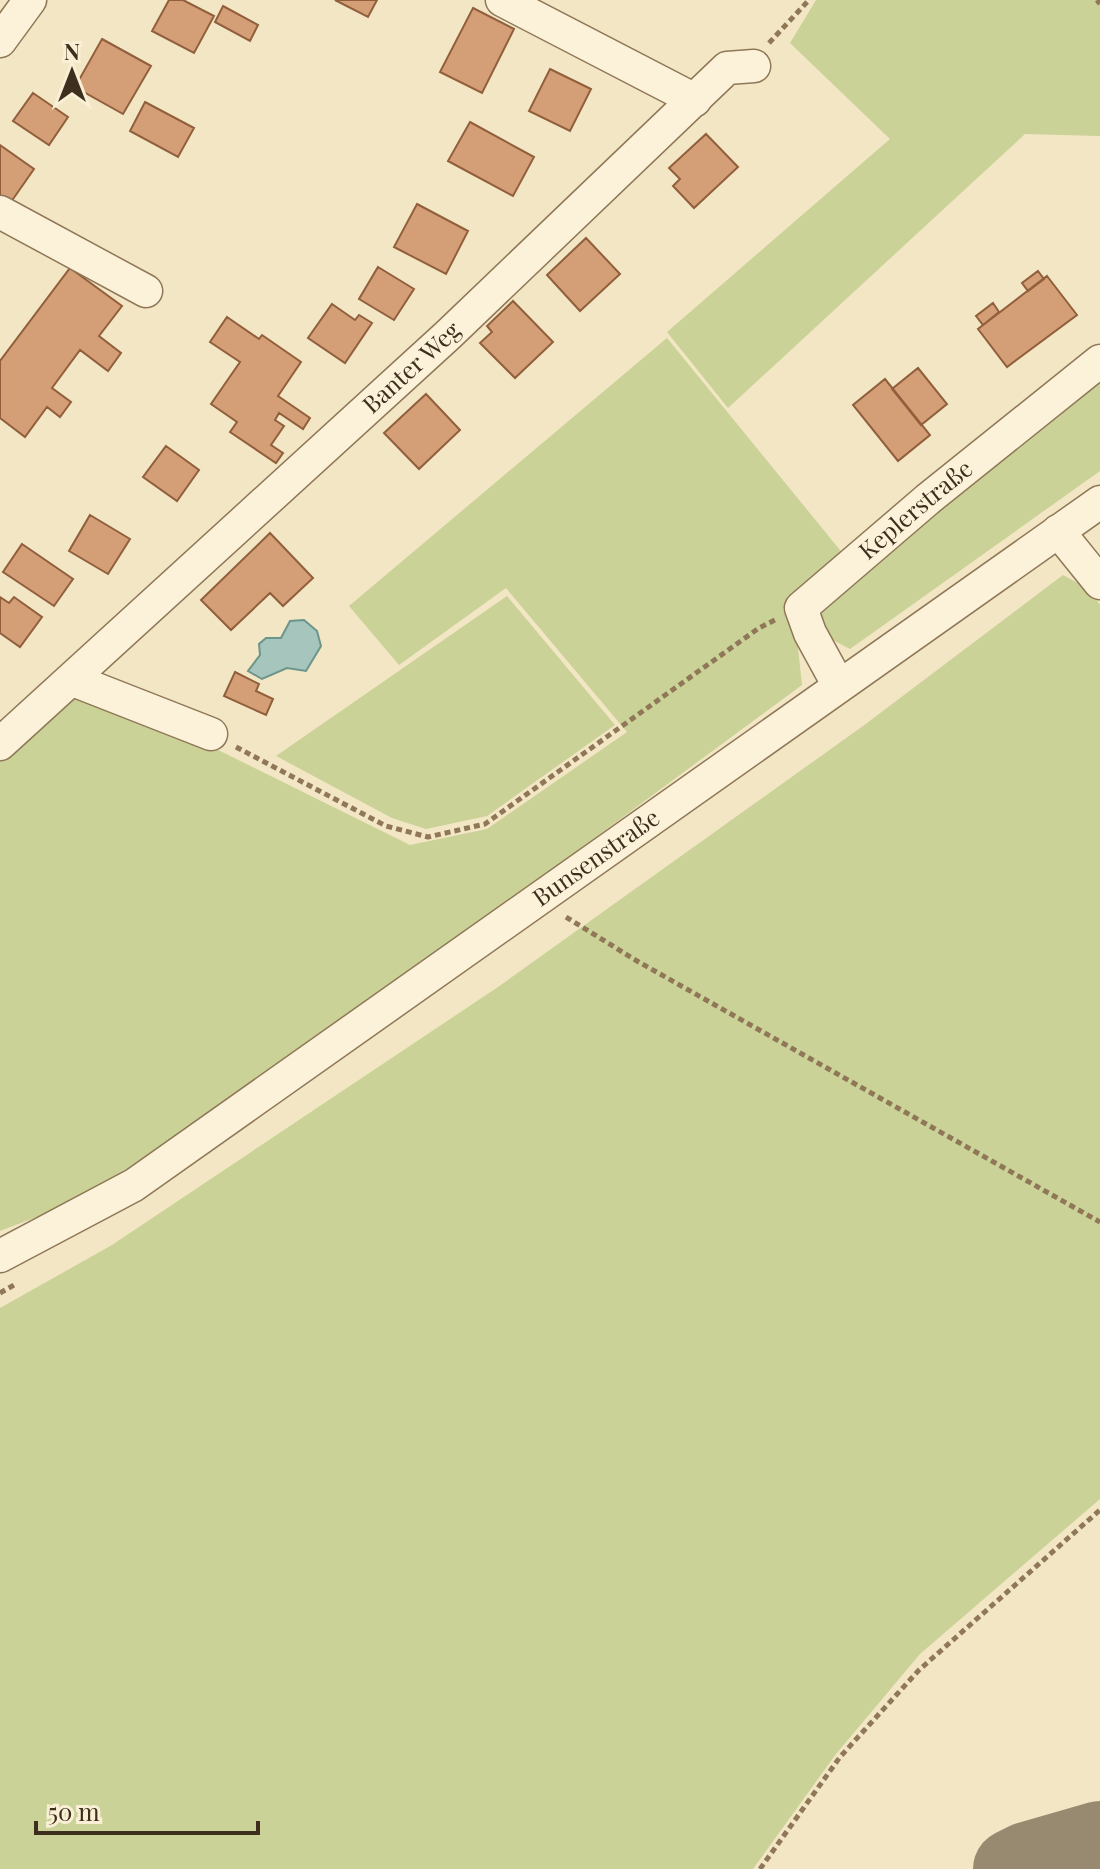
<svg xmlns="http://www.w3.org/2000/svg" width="1100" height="1869" viewBox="0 0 1100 1869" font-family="'Playfair Display',serif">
  <rect width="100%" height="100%" fill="#f2e6c4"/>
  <path fill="#cad297" d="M 816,0 L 1100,0 L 1100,136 L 1025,134 L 728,408 L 667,332 L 890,139 L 790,43 Z
    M 667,338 L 844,555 L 1100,348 L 1100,471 L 850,649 L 829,638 L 821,614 L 839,565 L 783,609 L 797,639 L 802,685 L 532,884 L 104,1191 L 0,1231 L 0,758 L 81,694 L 204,743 L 410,845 L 487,829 L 627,732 L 506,588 L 399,665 L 349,606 Z
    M 1063,575 L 1089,589 L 1100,605 L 1100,1499 L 920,1654 L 836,1754 L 753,1869 L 0,1869 L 0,1308 L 112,1245 L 498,987 L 863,726 Z
    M 507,596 L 615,725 L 487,816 L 426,829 L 392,818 L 276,756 Z"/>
  <path fill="#a6c5bd" stroke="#6c958b" stroke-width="2" d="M 304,620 L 317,631 L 321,646 L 306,671 L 287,668 L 262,679 L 248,671 L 260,655 L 259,644 L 266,638 L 281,638 L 290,621 Z"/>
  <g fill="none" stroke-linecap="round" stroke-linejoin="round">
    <path stroke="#988a71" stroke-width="80" d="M 1013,1869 L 1027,1862 L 1100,1841"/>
  </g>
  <path fill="#d49f77" stroke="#915f3c" stroke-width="2" d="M 169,0 L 183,0 L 214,16 L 194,53 L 152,31 Z
    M 335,0 L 377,0 L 368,17 Z
    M 223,6 L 258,25 L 250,41 L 215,22 Z
    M 473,8 L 514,29 L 482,93 L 440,72 Z
    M 102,39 L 151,66 L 123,114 L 75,87 Z
    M 550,69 L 591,89 L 570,131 L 529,111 Z
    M 33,93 L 68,117 L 49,145 L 13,121 Z
    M 145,102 L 194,128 L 178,157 L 130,131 Z
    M 470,122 L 534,157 L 513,196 L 448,161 Z
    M 706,134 L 738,167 L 694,208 L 673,186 L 680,179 L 669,168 Z
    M 0,145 L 34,169 L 11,202 L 0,195 Z
    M 417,204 L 468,231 L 446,274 L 394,247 Z
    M 586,238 L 620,274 L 580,311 L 547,275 Z
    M 378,267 L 414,289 L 394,320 L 359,299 Z
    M 70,268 L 122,306 L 99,336 L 121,353 L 108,371 L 80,350 L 52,388 L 71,402 L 60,417 L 47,407 L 25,437 L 0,418 L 0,361 Z
    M 1038,271 L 1044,279 L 1028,291 L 1022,283 Z
    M 1047,276 L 1077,315 L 1007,367 L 978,329 Z
    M 513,301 L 553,342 L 515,378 L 480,343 L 492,332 L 487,326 Z
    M 993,303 L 999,312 L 983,325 L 976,316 Z
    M 332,304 L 355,320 L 359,315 L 372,323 L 345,363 L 308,338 Z
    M 227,317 L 259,339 L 262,335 L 301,362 L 278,396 L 310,418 L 303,429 L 279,413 L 275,420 L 284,426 L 271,445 L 283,453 L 276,463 L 230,432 L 237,422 L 211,404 L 240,362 L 210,342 Z
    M 918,368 L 947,404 L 921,425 L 892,389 Z
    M 885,379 L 930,435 L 898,461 L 853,405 Z
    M 426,394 L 460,430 L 419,469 L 384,433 Z
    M 166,446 L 199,470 L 177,501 L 143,477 Z
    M 90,515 L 130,539 L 108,574 L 69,551 Z
    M 270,533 L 313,578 L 283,606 L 270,593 L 231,630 L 201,600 Z
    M 22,544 L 73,579 L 54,606 L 3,572 Z
    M 0,597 L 9,603 L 14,597 L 42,617 L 20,647 L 0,633 Z
    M 235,672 L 259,684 L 256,691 L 273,699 L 266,715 L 224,696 Z"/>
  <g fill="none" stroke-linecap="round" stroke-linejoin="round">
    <g stroke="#8f7758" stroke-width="35">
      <g id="minor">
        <path d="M 502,0 L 695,100"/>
        <path d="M 0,41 L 30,0"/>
        <path d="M 0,212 L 146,291"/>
        <path d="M 1058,531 L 1100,583"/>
        <path d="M 73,680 L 211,734"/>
        <path id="s1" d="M 839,686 L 810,633 L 801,608 L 928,499 L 1100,361"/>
        <path id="s2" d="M 0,744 L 448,335 L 727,68 L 754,66"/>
        <path id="s3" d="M 0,1256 L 134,1185 L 1100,502"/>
      </g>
    </g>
    <path stroke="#8f7758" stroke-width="5" stroke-dasharray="6 4" stroke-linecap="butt" d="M 1097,0 L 1100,4
      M 769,43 L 809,0
      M 236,747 L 386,826 L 428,837 L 485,824 L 759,628 L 775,620
      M 566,917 L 637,961 L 1100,1222
      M 0,1293 L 14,1285
      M 760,1869 L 840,1757 L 919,1670 L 1100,1510"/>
    <use href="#minor" stroke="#fcf2d9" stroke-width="32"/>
  </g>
  <g text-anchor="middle" stroke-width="6" stroke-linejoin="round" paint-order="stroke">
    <g font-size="24" fill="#3e2e1e" stroke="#f9efd5">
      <text dy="8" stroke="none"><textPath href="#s2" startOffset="558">Banter Weg</textPath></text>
      <text dy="8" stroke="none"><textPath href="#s1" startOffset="238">Keplerstraße</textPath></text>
      <text dy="8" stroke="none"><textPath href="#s3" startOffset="718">Bunsenstraße</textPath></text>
    </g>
  </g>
  <g transform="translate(72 72)" stroke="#f9efd5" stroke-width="6" paint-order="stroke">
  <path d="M0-6L14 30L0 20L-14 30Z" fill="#3e2e1e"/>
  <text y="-12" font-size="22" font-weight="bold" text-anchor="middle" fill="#3e2e1e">N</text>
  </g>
  <path d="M36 1821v12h222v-12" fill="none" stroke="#3e2e1e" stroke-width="4"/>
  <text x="48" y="1821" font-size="24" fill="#3e2e1e" stroke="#f9efd5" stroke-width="6" paint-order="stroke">50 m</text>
</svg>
